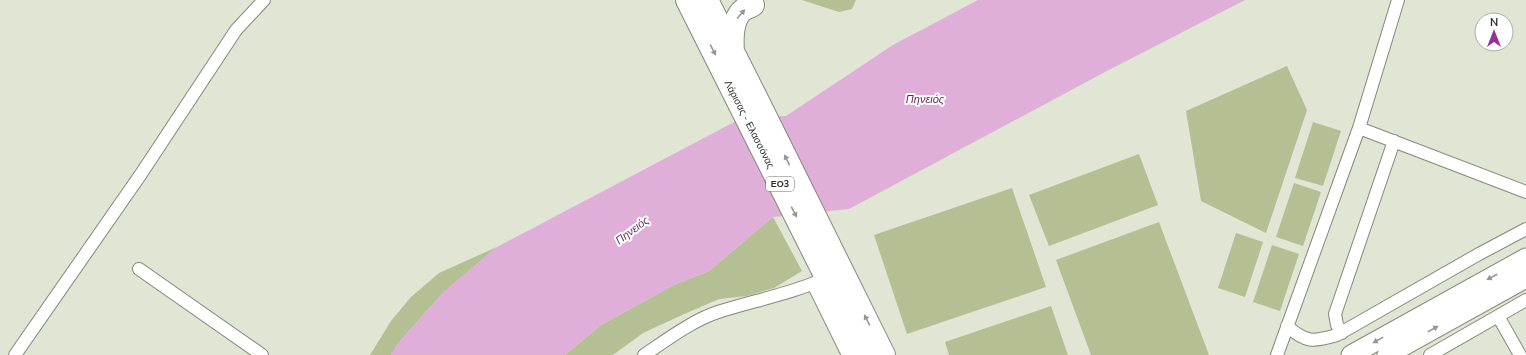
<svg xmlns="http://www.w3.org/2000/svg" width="1526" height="355" viewBox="0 0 1526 355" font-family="'Nunito Sans',sans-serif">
  <rect width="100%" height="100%" fill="#e0e5d4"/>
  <path fill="#b4bf94" d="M 802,0 L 856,0 L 852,9 L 839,12 Z
    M 1287,66 L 1307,110 L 1266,233 L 1201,201 L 1186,111 Z
    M 1313,122 L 1341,131 L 1323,186 L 1295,178 Z
    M 1139,154 L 1158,205 L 1049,246 L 1029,195 Z
    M 1294,183 L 1321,192 L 1303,246 L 1276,237 Z
    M 1012,188 L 1046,287 L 907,334 L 874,235 Z
    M 773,217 L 802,271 L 774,288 L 747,296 L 719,299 L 682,315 L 643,333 L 613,355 L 565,355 L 601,325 L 674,285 L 709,271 Z
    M 1159,222 L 1209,355 L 1091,355 L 1056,260 Z
    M 1236,233 L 1263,242 L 1245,297 L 1218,288 Z
    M 1272,245 L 1299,254 L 1280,311 L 1253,302 Z
    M 497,247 L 444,292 L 400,341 L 391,355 L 370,355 L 391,321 L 411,297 L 439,273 Z
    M 1051,306 L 1068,355 L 949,355 L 945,342 Z"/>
  <path fill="#dfafda" d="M 978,0 L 1245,0 L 1105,72 L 849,209 L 773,217 L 709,271 L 674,285 L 601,325 L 565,355 L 391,355 L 400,341 L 444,292 L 497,247 L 740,119 L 786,116 L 893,45 Z"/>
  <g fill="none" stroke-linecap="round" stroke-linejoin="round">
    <g stroke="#85887a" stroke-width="14">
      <path id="street" d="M 1359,128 L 1526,192
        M 139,269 L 262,355
        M 813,284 L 848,355
        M 1498,316 L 1520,355
        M 1287,326 C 1306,343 1313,342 1337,335 L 1479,254 L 1526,229
        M 1342,333 L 1337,325 L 1335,314 L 1394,141
        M 15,355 L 141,174 L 236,30 L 264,0
        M 644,355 C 665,341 693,320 718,312 C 756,300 794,293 831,276
        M 1277,355 L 1359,128 L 1398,0
        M 1430,355 L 1526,300"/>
    </g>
    <g stroke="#85887a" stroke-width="21">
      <path id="primary" d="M 1351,355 L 1526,258
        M 1387,355 L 1526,278"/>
    </g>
    <g stroke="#85887a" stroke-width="24">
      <path id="highway" d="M 687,0 L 865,355
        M 707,0 L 755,95 L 884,355
        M 733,53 C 732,39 732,18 744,9 C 747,8 750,7 753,5"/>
    </g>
    <use href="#street" stroke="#fff" stroke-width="12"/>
    <use href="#primary" stroke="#fff" stroke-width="19"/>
    <use href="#highway" stroke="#fff" stroke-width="22"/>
  </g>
  <defs><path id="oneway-solid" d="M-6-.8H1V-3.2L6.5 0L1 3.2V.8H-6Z"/></defs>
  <g fill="#969794">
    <use href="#oneway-solid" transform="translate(741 14) rotate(-49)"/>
    <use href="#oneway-solid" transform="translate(713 50) rotate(63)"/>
    <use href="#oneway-solid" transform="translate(787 160) rotate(-116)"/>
    <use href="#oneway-solid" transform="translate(794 212) rotate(63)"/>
    <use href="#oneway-solid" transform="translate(1492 277) rotate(152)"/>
    <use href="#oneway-solid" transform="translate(867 320) rotate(-117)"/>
    <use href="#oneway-solid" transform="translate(1433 329) rotate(-29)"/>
    <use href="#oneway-solid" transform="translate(1378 340) rotate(151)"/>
  </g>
  <g text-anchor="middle" stroke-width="4" stroke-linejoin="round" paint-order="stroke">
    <rect fill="#fff" stroke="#6c6d69" stroke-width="1" x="766" y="177" width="28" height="14" rx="3"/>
    <g font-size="9" font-weight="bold" fill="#2d2f29">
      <text x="780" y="187">ΕΟ3</text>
    </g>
    <g font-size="10" fill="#2d2f29" stroke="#fff">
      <text transform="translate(750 124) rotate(63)" y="4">Λάρισας - Ελασσόνας</text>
    </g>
    <g font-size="11" font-style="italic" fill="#622a5f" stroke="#fff">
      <text x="925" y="103">Πηνειός</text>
      <text transform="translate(632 230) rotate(-37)" y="4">Πηνειός</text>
    </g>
  </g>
  <g transform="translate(1494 32)"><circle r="19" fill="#ffffff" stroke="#abaca9"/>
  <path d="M0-3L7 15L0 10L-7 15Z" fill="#993194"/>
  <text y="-6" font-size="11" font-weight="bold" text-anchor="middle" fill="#2d2f29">N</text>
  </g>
</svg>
